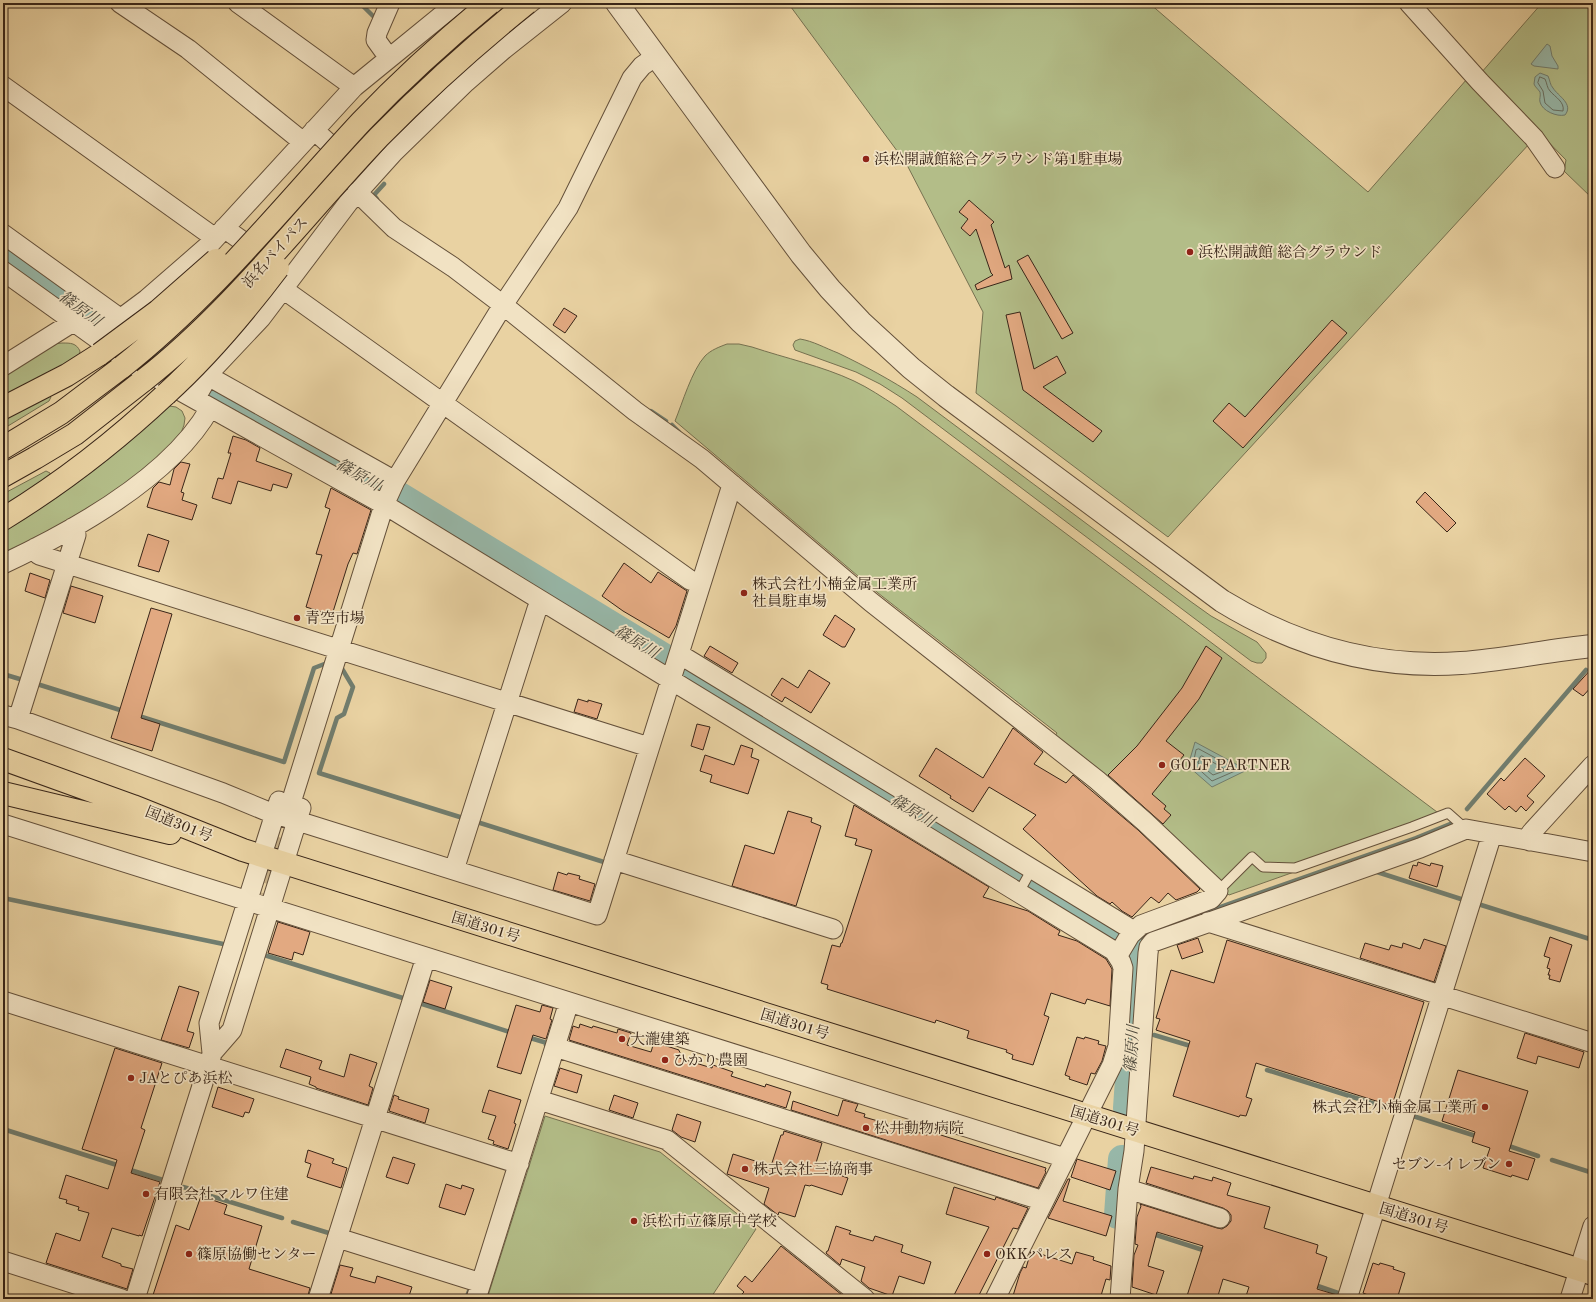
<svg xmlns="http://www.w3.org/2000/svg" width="1596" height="1302" viewBox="0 0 1596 1302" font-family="'Old Standard TT','Noto Serif JP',serif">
  <rect width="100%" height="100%" fill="#e9d2a2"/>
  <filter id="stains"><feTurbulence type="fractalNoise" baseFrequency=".005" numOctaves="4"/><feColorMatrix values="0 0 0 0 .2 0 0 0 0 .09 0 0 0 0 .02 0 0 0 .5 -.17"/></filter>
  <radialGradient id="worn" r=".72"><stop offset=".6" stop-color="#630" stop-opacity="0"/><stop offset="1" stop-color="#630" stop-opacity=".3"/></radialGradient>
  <path fill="#b3bd88" stroke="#767150" d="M 788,3 L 1149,3 L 1368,192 L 1467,79 L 1530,143 L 1168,537 L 976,393 L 983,312 L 906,163 Z
    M 1542,3 L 1593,3 L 1593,199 L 1564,171 L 1566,160 L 1481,73 Z
    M 800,339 C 813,341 825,348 838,353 C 865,366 891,380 917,397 L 1190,601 L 1211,616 L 1257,642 L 1266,653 L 1266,658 L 1262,663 L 1257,663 L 1251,661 L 902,398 L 880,384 L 856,372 L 795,350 L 793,345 L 795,341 Z
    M 62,343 C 71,343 76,343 80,351 L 79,356 L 3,399 L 3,375 L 53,344 Z
    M 727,344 L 739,344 L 752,347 C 785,358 822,366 854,381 C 869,388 882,397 896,406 L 1445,818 L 1413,830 L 1229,895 L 1171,840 L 1053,739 L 1057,733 L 878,593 L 675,421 C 682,404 692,370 705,356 C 711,350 719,347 727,344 Z
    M 49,396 L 51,397 L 49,401 L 3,429 L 3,417 Z
    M 169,406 L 176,407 L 182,411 L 185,418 L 184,425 L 181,433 L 162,455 L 102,502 L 3,556 L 3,529 L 162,409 Z
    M 46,471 L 50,473 L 51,477 L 3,510 L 3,494 Z
    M 545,1116 L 660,1152 L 756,1229 L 710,1299 L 487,1299 Z"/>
  <path fill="#97b7a8" stroke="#717d6e" d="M 1547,44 L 1550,46 L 1552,56 L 1558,66 L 1558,69 L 1534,66 L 1531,64 Z
    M 1540,73 L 1548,76 C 1550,80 1550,85 1553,88 C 1558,96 1574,104 1565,115 C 1557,117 1542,111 1540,102 C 1539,99 1541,96 1540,92 C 1538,89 1535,87 1534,84 L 1535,77 Z
    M 1195,742 L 1247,770 L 1212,787 L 1188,766 Z"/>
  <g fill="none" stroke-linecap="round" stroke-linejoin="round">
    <path stroke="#686e60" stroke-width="1" d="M 1540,77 L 1545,79 C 1547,83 1547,88 1550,91 C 1555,97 1565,102 1563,111 L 1553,110 L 1545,103 L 1543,91 L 1538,83 Z
      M 1199,749 L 1234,768 L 1235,771 L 1212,781 L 1193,764 L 1196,750 Z
      M 1202,756 L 1223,768 L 1224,771 L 1213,775 L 1198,763 L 1200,757 Z"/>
    <path stroke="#717d6e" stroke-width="4.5" d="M 360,3 L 373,16
      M 377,199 L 374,195 L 384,184
      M 651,411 L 666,421
      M 672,425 L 679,432
      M 341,667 L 353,687 L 344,714 L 337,718 L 319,773 L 463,818
      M 3,674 L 23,680
      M 37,684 L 120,710
      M 142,717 L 284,762 L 314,668 L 327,663 L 327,661
      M 1467,809 L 1586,670
      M 477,822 L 607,863
      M 1374,871 L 1464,900
      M 3,898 L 228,945
      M 1478,904 L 1593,940
      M 1206,912 L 1416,838 L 1455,822
      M 1168,925 L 1177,922
      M 261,954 L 406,999
      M 1135,956 C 1136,944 1141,935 1153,930
      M 419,1003 L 513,1033
      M 1154,1035 L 1194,1047
      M 527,1037 L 547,1043 L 546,1045
      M 1267,1070 L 1397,1111
      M 1413,1116 L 1479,1137
      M 3,1129 L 120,1166
      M 1506,1145 L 1538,1156
      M 1552,1160 L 1593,1173
      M 127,1169 L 163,1180
      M 183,1187 L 194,1190
      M 201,1193 L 282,1218
      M 293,1222 L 332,1234
      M 1150,1233 L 1206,1251
      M 1312,1284 L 1341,1294
      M 466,1299 L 469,1291"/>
    <path stroke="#97b7a8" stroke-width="28" d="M 3,253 L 142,352 L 398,495 L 1116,933 C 1128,943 1134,952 1137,966 L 1127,1108
      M 1118,1215 L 1122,1159"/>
  </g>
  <path fill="#e2a981" stroke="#382518" d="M 969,200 L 994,222 L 991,225 L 1005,268 L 1009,265 L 1012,279 L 977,290 L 975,285 L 993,275 L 991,273 L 976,229 L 970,236 L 961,228 L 968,219 L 959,212 Z
    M 1028,255 L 1073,333 L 1062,339 L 1017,261 Z
    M 564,308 L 577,316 L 565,333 L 553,325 Z
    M 1020,312 L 1034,369 L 1057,356 L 1066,373 L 1043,387 L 1102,431 L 1093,442 L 1023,390 L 1006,315 Z
    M 1332,320 L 1347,333 L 1243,448 L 1213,421 L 1229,403 L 1245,417 Z
    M 233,436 L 246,440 L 260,448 L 256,461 L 292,474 L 287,488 L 273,484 L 271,491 L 238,481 L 231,504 L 212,498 L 218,478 L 223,479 L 231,453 L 228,453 Z
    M 181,462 L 190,464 L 181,492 L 184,493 L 182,500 L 197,505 L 192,520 L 147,507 L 153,488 L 159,482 L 170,485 L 174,469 Z
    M 331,488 L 371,510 L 357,554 L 353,553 L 348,564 L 332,615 L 306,607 L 322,555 L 316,554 L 330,509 L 325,507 Z
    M 1425,492 L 1456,523 L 1447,532 L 1416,502 Z
    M 148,534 L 169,541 L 159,572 L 138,566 Z
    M 624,563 L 651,583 L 658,572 L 687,591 L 676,626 L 669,638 L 623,611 L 602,596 Z
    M 30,573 L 50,580 L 45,598 L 25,591 Z
    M 71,586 L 103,596 L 95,623 L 63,613 Z
    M 151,608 L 172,614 L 141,718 L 160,724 L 152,751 L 111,738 Z
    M 835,615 L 855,629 L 845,647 L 842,647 L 823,635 Z
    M 710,646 L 738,663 L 732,673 L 704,656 Z
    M 1206,646 L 1222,658 L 1199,699 L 1166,741 L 1184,755 L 1152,794 L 1166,806 L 1164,809 L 1171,815 L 1163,824 L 1108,775 L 1137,746 L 1182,688 Z
    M 1593,667 L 1593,685 L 1583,696 L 1573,689 Z
    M 809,670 L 830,683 L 811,713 L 785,697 L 782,702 L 771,695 L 782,678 L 798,688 Z
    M 578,699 L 588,702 L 588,700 L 602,704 L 597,719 L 574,712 Z
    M 697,724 L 710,727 L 703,750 L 691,746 Z
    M 1013,728 L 1043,752 L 1034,764 L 1066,783 L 1073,775 L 1138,830 L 1200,889 L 1197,892 L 1176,900 L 1168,893 L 1159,903 L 1151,897 L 1132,917 L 1122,911 L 1112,902 L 1110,904 L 1097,896 L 1023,829 L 1036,815 L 989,787 L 973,812 L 950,798 L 951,796 L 919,776 L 936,748 L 983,778 Z
    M 741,745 L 753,749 L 751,757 L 759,760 L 748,794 L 710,782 L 712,775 L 700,771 L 705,755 L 734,765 Z
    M 1525,758 L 1545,776 L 1527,796 L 1534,802 L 1526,811 L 1521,806 L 1516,812 L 1509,806 L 1505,810 L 1487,794 L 1501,778 L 1504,781 Z
    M 854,805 L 989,887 L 983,897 L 1028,911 L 1060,931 L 1058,935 L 1077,941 L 1106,959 L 1112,969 L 1110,1006 L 1087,999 L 1085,1004 L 1051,993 L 1044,1015 L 1049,1017 L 1033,1065 L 1012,1059 L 1013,1055 L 1006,1052 L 1007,1050 L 967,1038 L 969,1031 L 936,1020 L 935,1023 L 827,989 L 828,985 L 821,983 L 832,945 L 840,947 L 841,943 L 842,943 L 872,850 L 855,845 L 857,839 L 845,836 Z
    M 788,811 L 812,818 L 811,822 L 821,826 L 796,906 L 732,886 L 745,845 L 774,854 Z
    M 1418,862 L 1430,866 L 1431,863 L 1443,866 L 1437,887 L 1409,878 L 1413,865 L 1417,866 Z
    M 558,872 L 567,875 L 568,873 L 580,876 L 579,879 L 595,884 L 590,901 L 553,890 Z
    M 278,922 L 310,932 L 303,955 L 294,952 L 292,960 L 268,953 Z
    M 1550,937 L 1572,945 L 1560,982 L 1549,979 L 1550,975 L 1548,975 L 1550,969 L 1547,968 L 1550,958 L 1544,956 Z
    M 1198,938 L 1203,952 L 1182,959 L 1177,945 Z
    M 1424,939 L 1446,946 L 1434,982 L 1360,958 L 1365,943 L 1389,950 L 1391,945 L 1402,948 L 1403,943 L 1420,949 Z
    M 1227,940 L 1424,1002 L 1392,1106 L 1256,1063 L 1246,1097 L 1252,1099 L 1246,1116 L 1240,1115 L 1239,1117 L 1173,1096 L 1190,1041 L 1156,1030 L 1160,1019 L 1156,1018 L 1171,970 L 1214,983 Z
    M 430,980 L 452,987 L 445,1009 L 423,1002 Z
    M 179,986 L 199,992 L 187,1031 L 194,1033 L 189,1048 L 161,1040 Z
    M 516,1005 L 540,1012 L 542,1005 L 553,1008 L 550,1019 L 552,1020 L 546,1039 L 533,1035 L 521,1074 L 497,1067 Z
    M 580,1024 L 592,1028 L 593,1026 L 617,1033 L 618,1029 L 631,1033 L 627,1045 L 651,1052 L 654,1042 L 679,1050 L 679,1051 L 680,1052 L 679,1058 L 712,1068 L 713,1065 L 733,1072 L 731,1076 L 765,1087 L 766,1084 L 791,1092 L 786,1108 L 569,1040 L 573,1026 L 579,1028 Z
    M 1525,1033 L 1584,1052 L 1579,1068 L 1538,1056 L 1536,1064 L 1517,1058 Z
    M 1077,1037 L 1084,1039 L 1085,1037 L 1099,1041 L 1098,1044 L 1106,1046 L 1102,1061 L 1095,1074 L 1091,1073 L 1087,1085 L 1069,1079 L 1070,1077 L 1065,1075 Z
    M 115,1048 L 162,1063 L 141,1128 L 145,1130 L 131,1173 L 160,1182 L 142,1236 L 139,1235 L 139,1236 L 112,1228 L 102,1257 L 121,1264 L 121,1266 L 133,1269 L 127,1289 L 46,1263 L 56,1233 L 80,1241 L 89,1213 L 78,1210 L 79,1207 L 66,1203 L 67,1200 L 59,1198 L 66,1175 L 108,1189 L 117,1160 L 82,1149 Z
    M 286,1049 L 322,1061 L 319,1069 L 344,1077 L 350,1054 L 377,1063 L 369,1086 L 373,1088 L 368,1105 L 316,1088 L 316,1087 L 309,1084 L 311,1077 L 280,1067 Z
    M 560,1068 L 582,1075 L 577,1093 L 554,1086 Z
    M 1458,1070 L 1528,1091 L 1509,1151 L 1535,1159 L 1528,1180 L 1512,1175 L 1511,1177 L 1483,1168 L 1490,1148 L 1472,1142 L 1475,1132 L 1442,1121 Z
    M 218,1087 L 254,1099 L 249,1113 L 245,1112 L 243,1117 L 212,1107 Z
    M 489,1090 L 521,1100 L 514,1123 L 516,1124 L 508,1149 L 493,1144 L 494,1141 L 488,1139 L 496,1116 L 482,1112 Z
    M 394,1095 L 399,1097 L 398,1099 L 429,1109 L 425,1123 L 389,1111 Z
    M 614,1095 L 638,1103 L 633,1118 L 609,1110 Z
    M 843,1100 L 858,1104 L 855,1111 L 865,1114 L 864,1117 L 927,1135 L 928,1131 L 1046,1168 L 1045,1171 L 1046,1172 L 1038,1188 L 791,1110 L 793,1101 L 838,1116 Z
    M 677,1114 L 701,1122 L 695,1142 L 681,1137 L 672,1130 Z
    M 784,1131 L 822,1143 L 816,1163 L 818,1163 L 817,1166 L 843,1174 L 842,1176 L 848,1178 L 842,1195 L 811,1185 L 810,1186 L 805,1185 L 795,1217 L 779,1212 L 778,1215 L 764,1204 L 769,1188 L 727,1174 L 733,1154 L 771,1166 L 781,1135 L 783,1135 Z
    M 308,1150 L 334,1159 L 332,1163 L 347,1168 L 341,1188 L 307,1177 L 311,1164 L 305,1162 Z
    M 393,1157 L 415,1164 L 408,1184 L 386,1177 Z
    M 1077,1159 L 1116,1171 L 1110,1190 L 1071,1177 Z
    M 1151,1167 L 1193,1179 L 1194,1176 L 1212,1181 L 1213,1177 L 1231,1183 L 1227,1195 L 1270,1207 L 1264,1228 L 1318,1245 L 1316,1253 L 1327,1257 L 1317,1289 L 1337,1295 L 1336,1299 L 1245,1299 L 1249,1287 L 1223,1279 L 1217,1299 L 1186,1299 L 1203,1246 L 1157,1232 L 1148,1266 L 1164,1271 L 1156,1295 L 1132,1287 L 1134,1255 L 1138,1245 L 1135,1244 L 1137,1217 L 1141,1206 L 1140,1204 L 1217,1228 L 1222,1229 L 1227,1226 L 1231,1221 L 1231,1215 L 1228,1211 L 1223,1208 L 1146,1183 Z
    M 1068,1179 L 1070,1179 L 1063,1201 L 1112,1216 L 1106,1236 L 1048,1218 Z
    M 446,1184 L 461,1189 L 462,1185 L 474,1189 L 465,1215 L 439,1207 Z
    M 954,1187 L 995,1200 L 996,1197 L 1028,1208 L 1018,1229 L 1013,1228 L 977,1299 L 952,1299 L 989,1227 L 946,1214 Z
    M 201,1196 L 227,1205 L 224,1214 L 262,1226 L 249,1269 L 310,1288 L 307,1299 L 164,1299 L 153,1295 L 176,1225 L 189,1230 Z
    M 836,1226 L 851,1231 L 849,1234 L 873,1241 L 875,1236 L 903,1245 L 901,1252 L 931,1262 L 924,1284 L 899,1276 L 892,1296 L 869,1288 L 861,1281 L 865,1267 L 842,1259 L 840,1265 L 826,1253 L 827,1251 L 828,1251 Z
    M 781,1246 L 847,1299 L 749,1299 L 742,1294 L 744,1292 L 737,1286 L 745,1276 L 752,1282 Z
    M 1031,1251 L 1072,1264 L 1076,1252 L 1094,1257 L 1093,1260 L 1111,1266 L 1110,1280 L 1106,1279 L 1100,1299 L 1012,1299 L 1020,1273 L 1023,1267 L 1026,1268 Z
    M 1373,1263 L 1379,1265 L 1380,1263 L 1394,1267 L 1393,1269 L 1405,1273 L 1397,1299 L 1367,1299 L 1368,1295 L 1363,1293 Z
    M 340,1265 L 353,1268 L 350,1276 L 375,1283 L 377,1276 L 412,1287 L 408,1299 L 348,1299 L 331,1294 Z"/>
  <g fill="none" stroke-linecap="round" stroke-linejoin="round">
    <path stroke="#c6af86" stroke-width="19" stroke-dasharray="19 10" stroke-linecap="butt" d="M 257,911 L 289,809"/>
    <g stroke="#64503a" stroke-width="11">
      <path id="service" d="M 1218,891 L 1252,857 L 1263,867 L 1295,868 L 1412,827 L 1448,813 L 1466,829
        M 1019,892 L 1032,869"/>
    </g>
    <g stroke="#64503a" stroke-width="21">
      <path id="minor" d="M 120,3 L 188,49 L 303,142
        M 238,3 L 354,87
        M 1409,3 L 1480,82 L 1534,138 L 1555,168
        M 389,58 L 376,40 L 377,33 L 390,3
        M 3,86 L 215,238
        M 314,130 L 347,160
        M 357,192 L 394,228 L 453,267 L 503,305 L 635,411 L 702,459 L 871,602 L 1097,780 L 1145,822 L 1218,891 L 1211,899 L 1141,925 L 1130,935 L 1118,955
        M 224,228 L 262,255
        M 3,234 L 121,319
        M 3,271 L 134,365 L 390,508 L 1114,951 L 1121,962 L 1123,968 L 1118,1046 L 1112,1065 L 995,1299
        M 283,289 L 690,580 L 701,583
        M 96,337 L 147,299 L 209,245 L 354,87 L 457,3
        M 3,366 L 73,322
        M 208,376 L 395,481
        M 195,399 L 211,371 L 261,318 L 348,203 L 394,152 L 466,82 L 504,49 L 562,3
        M 35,548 L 39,555 L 649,747
        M 3,564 C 73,531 172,476 210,408
        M 679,654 L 1134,931
        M 3,715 L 18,719 L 223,793 L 269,812 L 597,915 L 731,488 L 733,485
        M 18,719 L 76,535 L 72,528
        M 289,809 L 384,505 L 395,481 L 503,305 L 568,208 L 632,78 L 642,66 L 656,56
        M 3,824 L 1065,1158
        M 1530,841 L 1531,833 L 1593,765
        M 614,860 L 833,929
        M 454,870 L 537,609 L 541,601
        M 1208,922 L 1593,1043
        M 3,1001 L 519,1164
        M 555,1047 L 1044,1201
        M 212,1053 L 232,1030 L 301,808
        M 212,1053 L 209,1023 L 279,801
        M 539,1100 L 667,1140 L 865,1299
        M 1128,1189 L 1220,1218
        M 338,1238 L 481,1283
        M 3,1261 L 122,1299
        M 135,1299 L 212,1054
        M 318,1299 L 426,957
        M 476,1299 L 569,1002
        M 1120,1299 L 1128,1189 L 1134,1151 L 1148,953 L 1149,947 L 1153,942 L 1420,848 L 1466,829 L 1593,852
        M 1347,1299 L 1492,834
        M 1570,1299 L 1593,1226"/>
    </g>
    <g stroke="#64503a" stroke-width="24">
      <path id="tertiary" d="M 617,3 L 801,254 L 830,289 L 861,322 L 911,368 L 946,396 L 1222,601 C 1294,645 1375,669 1461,663 C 1505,660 1549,650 1593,646"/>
    </g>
    <g stroke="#382518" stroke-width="24">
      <path id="trunk" d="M 3,759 L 133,806 L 243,850 L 1593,1274
        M 3,793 L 170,833"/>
    </g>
    <g stroke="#382518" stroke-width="24">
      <path id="motorway" d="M 3,408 L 67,375 L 100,354
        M 3,448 L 61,413 L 122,367
        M 3,476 L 35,458 L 75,434 L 144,380
        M 3,519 C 62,483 116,441 166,394"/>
    </g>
    <use href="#service" stroke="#f1e2c3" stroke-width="9"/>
    <use href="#minor" stroke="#f1e2c3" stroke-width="19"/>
    <use href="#tertiary" stroke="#f1e2c3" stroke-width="22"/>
    <use href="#trunk" stroke="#e9d2a2" stroke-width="22"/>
    <use href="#motorway" stroke="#e9d2a2" stroke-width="22"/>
    <g stroke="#382518" stroke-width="24" stroke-linecap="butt">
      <path id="motorway-bridge" d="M 100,354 L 158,311 L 216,260
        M 122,367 C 212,296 284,205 361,122 C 401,80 445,40 490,3
        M 144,380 C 233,310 302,218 379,137 C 426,89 475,45 527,3
        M 166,394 C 208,356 244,313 278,268"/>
    </g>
    <use href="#motorway-bridge" stroke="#e9d2a2" stroke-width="22"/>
  </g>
  <g fill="#8f2418" stroke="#f1e2c3" stroke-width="1.5">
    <circle cx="866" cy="159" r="4"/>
    <circle cx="1190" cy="252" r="4"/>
    <circle cx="744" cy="593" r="4"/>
    <circle cx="297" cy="618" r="4"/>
    <circle cx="1162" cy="765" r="4"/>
    <circle cx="622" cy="1039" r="4"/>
    <circle cx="665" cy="1060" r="4"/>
    <circle cx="131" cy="1078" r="4"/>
    <circle cx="1485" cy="1107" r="4"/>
    <circle cx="866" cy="1128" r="4"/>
    <circle cx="1509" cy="1164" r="4"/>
    <circle cx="745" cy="1169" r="4"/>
    <circle cx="146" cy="1194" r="4"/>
    <circle cx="634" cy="1221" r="4"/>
    <circle cx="189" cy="1254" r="4"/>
    <circle cx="987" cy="1254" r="4"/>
  </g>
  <g text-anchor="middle" stroke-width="3.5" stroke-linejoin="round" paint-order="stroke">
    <g font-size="15" fill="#382518" stroke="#f1e2c3" text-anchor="start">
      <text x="874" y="164">浜松開誠館総合グラウンド第1駐車場</text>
      <text x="1198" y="257">浜松開誠館 総合グラウンド</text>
      <text x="752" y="589">株式会社小楠金属工業所<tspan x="752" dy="17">社員駐車場</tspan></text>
      <text x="305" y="623">青空市場</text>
      <text x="1170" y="770">GOLF PARTNER</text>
      <text x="630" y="1044">大瀧建築</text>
      <text x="673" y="1065">ひかり農園</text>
      <text x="139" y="1083">JAとぴあ浜松</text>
      <text x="1477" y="1112" text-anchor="end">株式会社小楠金属工業所</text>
      <text x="874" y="1133">松井動物病院</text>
      <text x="1501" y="1169" text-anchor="end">セブン-イレブン</text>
      <text x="753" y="1174">株式会社三協商事</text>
      <text x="154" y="1199">有限会社マルワ住建</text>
      <text x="642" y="1226">浜松市立篠原中学校</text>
      <text x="197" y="1259">篠原協働センター</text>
      <text x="995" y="1259">OKKパレス</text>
    </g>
    <g font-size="15" fill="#382518" stroke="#f1e2c3">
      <text transform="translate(275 252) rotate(-48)" y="5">浜名バイパス</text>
      <text transform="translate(179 824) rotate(22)" y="5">国道301号</text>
      <text transform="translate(486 927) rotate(17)" y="5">国道301号</text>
      <text transform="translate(795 1024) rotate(17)" y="5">国道301号</text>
      <text transform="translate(1105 1121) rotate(17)" y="5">国道301号</text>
      <text transform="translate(1414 1218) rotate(17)" y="5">国道301号</text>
    </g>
    <g font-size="16" font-style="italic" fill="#504a3c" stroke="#f1e2c3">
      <text transform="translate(81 308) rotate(36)" y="6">篠原川</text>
      <text transform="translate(359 474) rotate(29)" y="6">篠原川</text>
      <text transform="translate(637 641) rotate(31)" y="6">篠原川</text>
      <text transform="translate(913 810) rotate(31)" y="6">篠原川</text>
      <text transform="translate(1131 1049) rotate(-86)" y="6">篠原川</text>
    </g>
  </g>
  <rect width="1596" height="1302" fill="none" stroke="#e9d2a2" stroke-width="16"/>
  <rect x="4" y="4" width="1588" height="1294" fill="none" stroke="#382518" stroke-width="2"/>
  <rect x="8" y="8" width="1580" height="1286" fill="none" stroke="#382518"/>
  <rect width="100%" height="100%" filter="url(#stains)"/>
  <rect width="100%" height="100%" fill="url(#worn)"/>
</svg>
